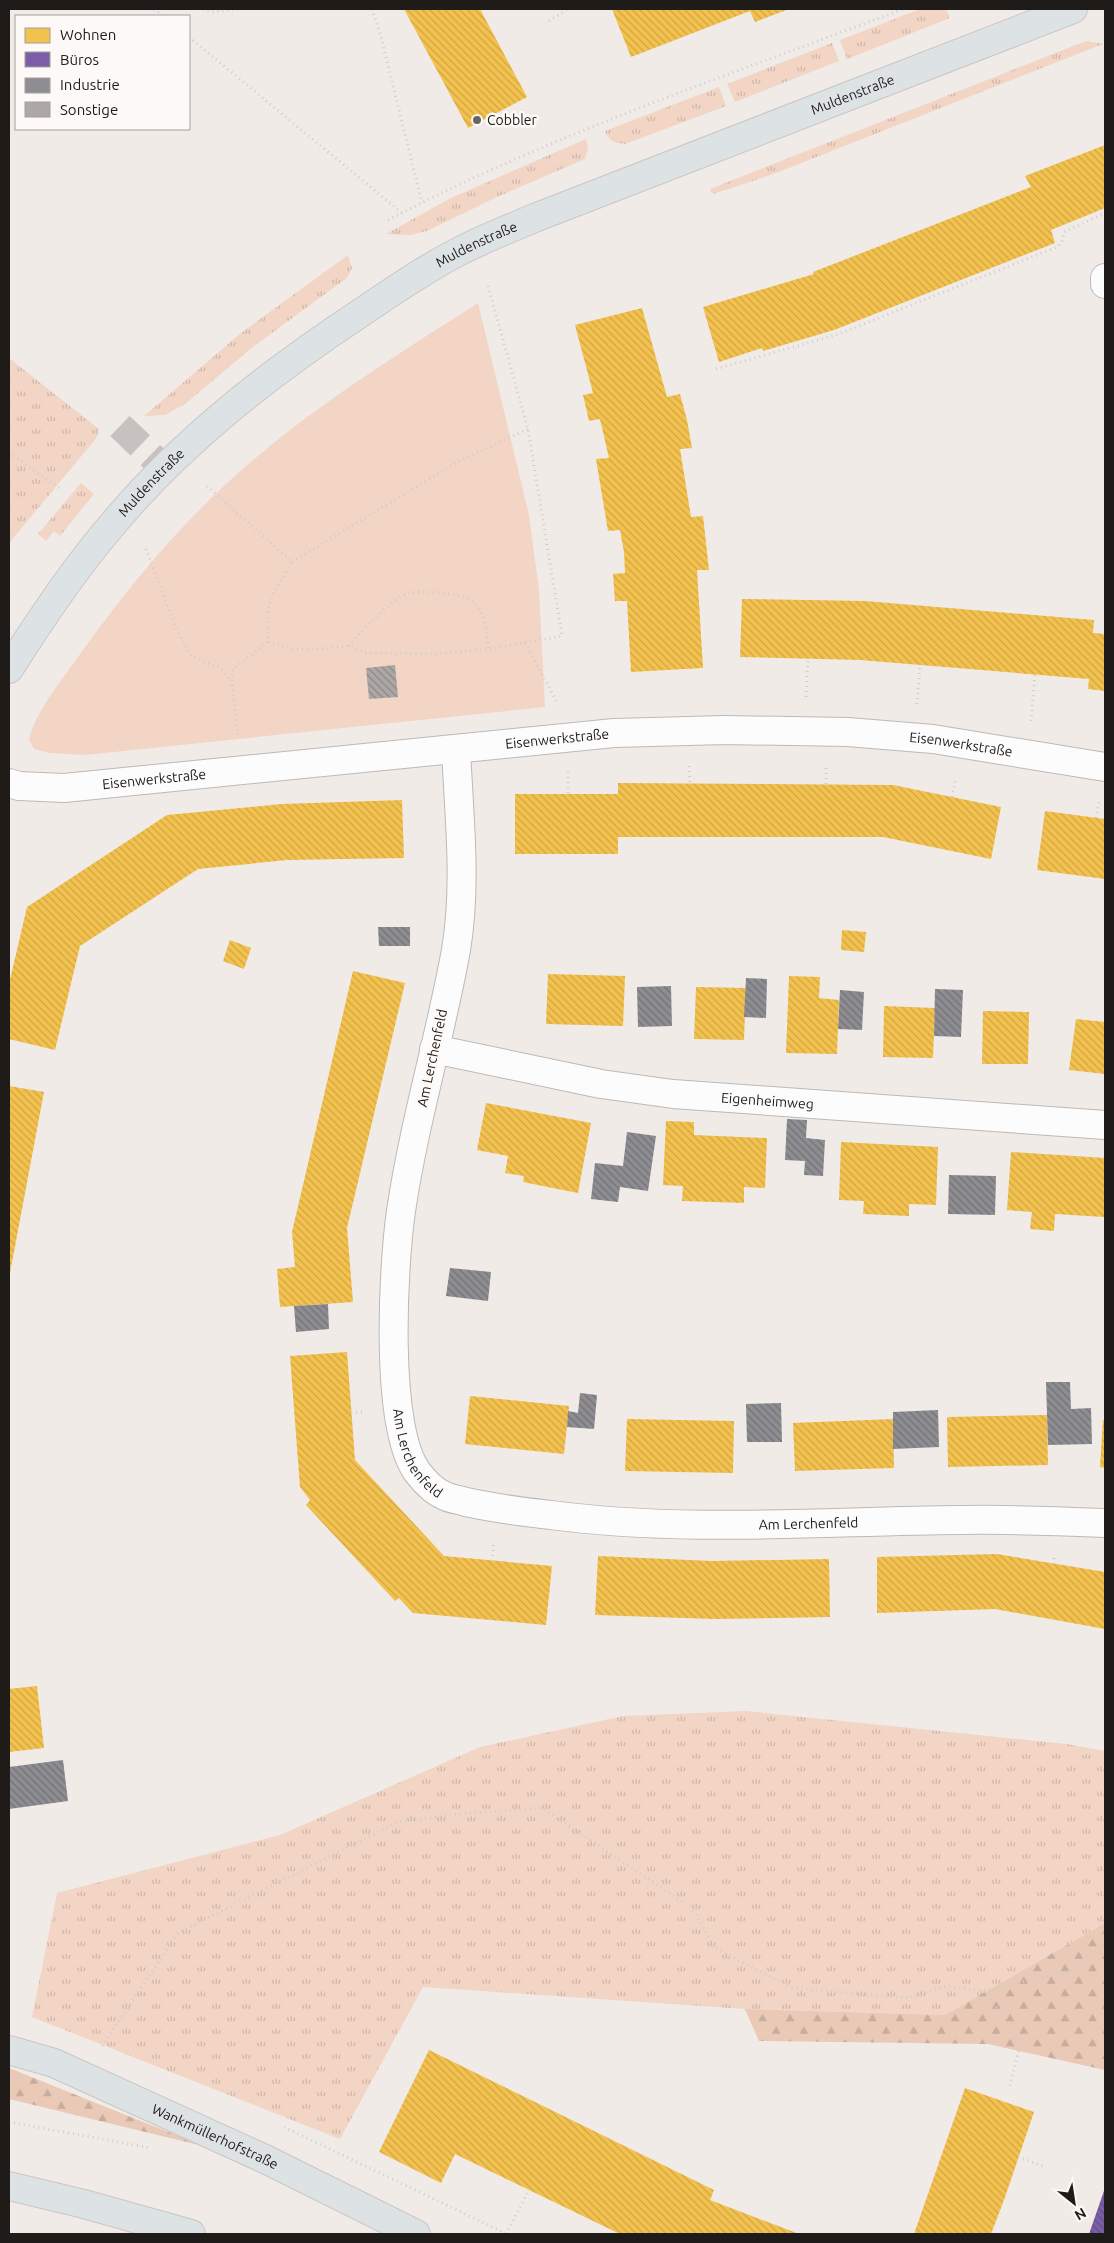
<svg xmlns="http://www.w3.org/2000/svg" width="1114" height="2243" viewBox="0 0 1114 2243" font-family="Ubuntu,sans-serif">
  <defs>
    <pattern id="grass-tufts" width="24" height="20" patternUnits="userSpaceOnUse" patternTransform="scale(1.25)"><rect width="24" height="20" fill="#f2d5c5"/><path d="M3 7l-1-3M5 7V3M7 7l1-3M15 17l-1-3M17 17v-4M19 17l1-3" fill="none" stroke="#cfb6a9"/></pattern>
    <pattern id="forest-firs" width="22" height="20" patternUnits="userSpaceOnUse" patternTransform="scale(1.25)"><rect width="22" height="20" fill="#eac9b6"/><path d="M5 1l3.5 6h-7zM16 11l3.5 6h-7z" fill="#c8ac9c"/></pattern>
    <pattern id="homes-back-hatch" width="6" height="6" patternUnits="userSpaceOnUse" patternTransform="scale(1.25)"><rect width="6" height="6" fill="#f2c14e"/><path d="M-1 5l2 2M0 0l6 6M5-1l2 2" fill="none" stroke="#cfa544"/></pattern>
    <pattern id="offices-back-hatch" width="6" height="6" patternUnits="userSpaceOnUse" patternTransform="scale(1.25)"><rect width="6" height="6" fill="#7b5ea7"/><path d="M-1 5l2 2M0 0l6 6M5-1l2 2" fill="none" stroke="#644d87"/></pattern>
    <pattern id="industry-back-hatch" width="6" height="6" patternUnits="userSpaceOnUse" patternTransform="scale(1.25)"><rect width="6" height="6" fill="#8d8d92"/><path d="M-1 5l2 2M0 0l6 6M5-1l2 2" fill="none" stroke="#737276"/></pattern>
    <pattern id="building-back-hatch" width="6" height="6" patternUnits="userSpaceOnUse" patternTransform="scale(1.25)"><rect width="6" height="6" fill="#ada8a5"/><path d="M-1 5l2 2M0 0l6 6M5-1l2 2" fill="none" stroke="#8c8886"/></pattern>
  </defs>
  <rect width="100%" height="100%" fill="#f1ebe8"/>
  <path fill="url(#grass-tufts)" d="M 920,9 L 946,9 L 950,18 L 847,59 L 840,40 Z
    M 1086,41 L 1103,44 L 771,175 L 713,194 L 710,189 Z
    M 832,43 L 839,61 L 735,102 L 727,84 Z
    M 719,87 L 726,106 L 625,144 C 614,143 610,142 605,131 Z
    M 586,139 L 588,148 L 585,159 L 497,197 L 427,231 L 410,235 L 386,234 L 451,198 Z
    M 348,255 L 352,268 L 347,278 L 254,346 L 185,404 L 165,415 L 144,416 L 241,333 Z
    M 9,358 L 99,429 L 98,435 L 94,441 L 9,543 Z
    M 81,483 L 94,494 L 60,536 L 54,531 L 46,541 L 38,534 Z
    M 746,1711 L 1067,1744 L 1105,1751 L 1105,1923 L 945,2015 L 745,2009 L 423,1987 L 340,2139 L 32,2017 L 57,1893 L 280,1835 L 480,1747 L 623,1716 Z"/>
  <path fill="url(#forest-firs)" d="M 1105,1923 L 1105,2070 L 988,2044 L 759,2041 L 745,2009 L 945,2015 Z
    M 9,2068 L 203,2146 L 9,2099 Z"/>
  <path fill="#f2d5c5" d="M 478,303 L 529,515 L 539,590 L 545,707 L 85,755 L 49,753 L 34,749 L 29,740 C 34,713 67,673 83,650 C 131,583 184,520 246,466 C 318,404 398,354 478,303 Z"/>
  <path fill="url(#homes-back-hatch)" d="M 404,9 L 480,9 L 527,97 L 468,128 Z
    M 612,9 L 789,9 L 755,22 L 750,11 L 631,57 Z
    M 1105,145 L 1105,208 L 1051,230 L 1055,243 L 834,330 L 763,351 L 762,348 L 719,362 L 703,307 L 814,274 L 813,272 L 1031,187 L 1025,176 Z
    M 642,308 L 667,397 L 680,394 L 687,420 L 692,448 L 680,449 L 691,517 L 703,516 L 709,570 L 697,570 L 703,668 L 631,672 L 627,601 L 615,601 L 613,574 L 625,573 L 624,552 L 620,530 L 608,531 L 596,459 L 609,458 L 600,419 L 589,421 L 583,395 L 593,393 L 575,325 Z
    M 742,599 L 865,601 L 1094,620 L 1093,633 L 1105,634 L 1105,691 L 1088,689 L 1089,679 L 860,660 L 740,657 Z
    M 618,783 L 893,785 L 1001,807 L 991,859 L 883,837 L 618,837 L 618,854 L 515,854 L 515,794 L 618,794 Z
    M 402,800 L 404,858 L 287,860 L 198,869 L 80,946 L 55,1050 L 9,1039 L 9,984 L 27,907 L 167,815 L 282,804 Z
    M 1045,811 L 1105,819 L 1105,879 L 1037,870 Z
    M 842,930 L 866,932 L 864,952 L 841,950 Z
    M 230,940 L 251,948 L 244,969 L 223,961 Z
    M 353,971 L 405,983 L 347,1228 L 353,1302 L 280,1307 L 277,1269 L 295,1267 L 292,1232 Z
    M 548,974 L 625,976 L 623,1026 L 546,1024 Z
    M 789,976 L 820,977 L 819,998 L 839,1000 L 837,1054 L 786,1053 Z
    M 696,987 L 746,988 L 744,1040 L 694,1039 Z
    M 884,1006 L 935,1008 L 933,1058 L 883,1057 Z
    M 983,1011 L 1029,1012 L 1028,1064 L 982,1064 Z
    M 1076,1019 L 1105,1022 L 1105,1074 L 1069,1070 Z
    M 9,1086 L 44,1092 L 10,1273 L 9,1273 Z
    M 486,1103 L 591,1123 L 578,1193 L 523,1182 L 524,1176 L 505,1173 L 508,1156 L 477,1150 Z
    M 666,1121 L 694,1122 L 694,1135 L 767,1138 L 765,1188 L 744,1187 L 744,1203 L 682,1201 L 683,1186 L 663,1185 Z
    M 841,1142 L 938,1147 L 936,1205 L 909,1204 L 909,1216 L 863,1214 L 864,1201 L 839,1200 Z
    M 1011,1152 L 1105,1158 L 1104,1217 L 1055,1214 L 1054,1231 L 1030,1229 L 1032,1212 L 1007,1210 Z
    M 347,1352 L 355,1460 L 444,1556 L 552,1566 L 546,1625 L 413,1613 L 399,1598 L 395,1601 L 306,1505 L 310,1500 L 300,1487 L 290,1356 Z
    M 470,1396 L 569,1406 L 564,1454 L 465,1444 Z
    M 1047,1415 L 1048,1465 L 948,1467 L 947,1417 Z
    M 627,1419 L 734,1421 L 733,1473 L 625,1471 Z
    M 893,1419 L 894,1468 L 795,1471 L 793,1423 Z
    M 1103,1420 L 1105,1421 L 1105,1468 L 1100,1467 Z
    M 997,1554 L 1105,1572 L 1105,1629 L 995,1609 L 877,1613 L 877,1557 Z
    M 598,1556 L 712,1561 L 829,1559 L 830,1617 L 714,1619 L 595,1615 Z
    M 37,1686 L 44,1748 L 9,1752 L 9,1689 Z
    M 429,2050 L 714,2190 L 710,2200 L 799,2234 L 620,2234 L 455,2154 L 441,2183 L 379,2152 Z
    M 965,2088 L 1034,2112 L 1004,2200 L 991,2234 L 914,2234 Z"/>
  <path fill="url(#offices-back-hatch)" d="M 1105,2188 L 1105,2234 L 1089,2234 Z"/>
  <path fill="url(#industry-back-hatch)" d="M 378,927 L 410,927 L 410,946 L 379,946 Z
    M 746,978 L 767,979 L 766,1018 L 744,1017 Z
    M 671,986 L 672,1026 L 638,1027 L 637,987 Z
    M 935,989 L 963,990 L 961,1037 L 934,1036 Z
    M 840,990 L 864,992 L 862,1030 L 838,1029 Z
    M 787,1119 L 807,1120 L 806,1138 L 825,1140 L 823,1176 L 804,1175 L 805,1161 L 785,1160 Z
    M 627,1132 L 656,1136 L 648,1191 L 620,1187 L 618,1202 L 591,1199 L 595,1163 L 623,1166 Z
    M 949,1175 L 996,1176 L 995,1215 L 948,1214 Z
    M 450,1268 L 491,1272 L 488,1301 L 446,1296 Z
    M 328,1304 L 329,1329 L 296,1332 L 294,1306 Z
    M 1046,1382 L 1070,1382 L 1071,1409 L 1091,1408 L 1092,1444 L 1048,1445 Z
    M 580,1393 L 597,1395 L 594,1429 L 567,1427 L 568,1411 L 578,1413 Z
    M 781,1403 L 782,1442 L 747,1442 L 746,1404 Z
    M 938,1410 L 939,1447 L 893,1449 L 893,1412 Z
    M 63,1760 L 68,1801 L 9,1809 L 9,1767 Z"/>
  <path fill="url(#building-back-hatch)" d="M 395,665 L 398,697 L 369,699 L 366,668 Z"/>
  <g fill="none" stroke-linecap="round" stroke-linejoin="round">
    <path stroke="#c7c1bf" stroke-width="28" stroke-dasharray="28 14" stroke-linecap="butt" d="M 120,426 L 165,469"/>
    <g stroke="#bdb9b6" stroke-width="30">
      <g id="minor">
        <path d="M 1105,278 L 1105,284"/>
        <path id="s1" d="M 456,749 C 459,816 467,884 456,950 C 440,1038 414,1123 401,1211 C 393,1267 384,1429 418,1473 C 425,1482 435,1492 445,1496 C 451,1499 460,1500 466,1502 C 494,1508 523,1512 551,1515 C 687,1533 825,1521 961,1520 C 1009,1519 1057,1521 1105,1523"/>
        <path id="s2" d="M 9,783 L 19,786 L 64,788 L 614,733 L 725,730 L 848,732 L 933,739 L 1105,767"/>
        <path id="s3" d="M 434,1049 L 601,1084 L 673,1094 L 1105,1125"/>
      </g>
    </g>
    <g stroke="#c9c6c5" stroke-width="30">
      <g id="major">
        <path id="s4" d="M 9,669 C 40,620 74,569 112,525 C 182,441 271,372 362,312 C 393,291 425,269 458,252 C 483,239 511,228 537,217 L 1073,9"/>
        <path id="s5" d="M 9,2050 L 54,2063 L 267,2160 L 416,2234"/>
        <path d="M 9,2186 L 84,2204 L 191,2234"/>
      </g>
    </g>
    <path stroke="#cfcdcd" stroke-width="3" stroke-dasharray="1 4" stroke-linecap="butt" d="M 154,9 L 163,16
      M 203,9 L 211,12 L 243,9
      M 372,9 L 380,33 L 422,203
      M 549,21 L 568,9
      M 189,37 L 402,213
      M 388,220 C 552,134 730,75 903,9
      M 488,286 L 528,429 L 562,636 L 489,649
      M 716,369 L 836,335 L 1057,247 L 1062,241 L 1064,232 L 1105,213
      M 9,453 L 61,489
      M 207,486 L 292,562 C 271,597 265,600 268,642 L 233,669 L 232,681 L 238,735
      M 146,549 L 176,628 L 191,656 L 220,668 L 231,681
      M 292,562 L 461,460 L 528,429
      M 9,593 L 12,595
      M 268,642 L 293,649 L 321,649 L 349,646 L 365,653 L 432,654 L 489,649 C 486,635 486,612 473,602 C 461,593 424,590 409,593 C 394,597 358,633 349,646
      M 525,643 L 558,704
      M 806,697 L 808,659
      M 917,704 L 920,665
      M 1031,721 L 1035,674
      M 689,766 L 690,783
      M 568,772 L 568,794
      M 826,784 L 826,767
      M 952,797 L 956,778
      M 1096,818 L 1099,801
      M 351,1413 L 363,1412
      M 492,1561 L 494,1542
      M 1054,1564 L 1054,1555
      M 984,1991 L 1071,1971 L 1105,1944
      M 102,2046 L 178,1933 L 398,1822 L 470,1813 L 542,1808 L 692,1908 L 715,1948 L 792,1988 L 908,1998 L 947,1986 L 984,1991 L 1003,2016 L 1019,2050 L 1009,2088
      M 9,2122 L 151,2148
      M 284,2127 L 507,2234
      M 1018,2157 L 1045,2167
      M 506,2234 L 529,2190"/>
    <use href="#minor" stroke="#fdfcfc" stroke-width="28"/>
    <use href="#major" stroke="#dde2e4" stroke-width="28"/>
  </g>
  <circle fill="#686461" stroke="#fdf9f6" stroke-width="2" cx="477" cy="120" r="5"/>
  <g text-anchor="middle" stroke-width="5" stroke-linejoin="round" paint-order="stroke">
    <g font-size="14" fill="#1f1b19" stroke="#fdf9f6">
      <text dy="5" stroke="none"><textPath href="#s4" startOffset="1045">Muldenstraße</textPath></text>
      <text dy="5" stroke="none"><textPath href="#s4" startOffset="640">Muldenstraße</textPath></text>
      <text dy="5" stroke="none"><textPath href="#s4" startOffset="235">Muldenstraße</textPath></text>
      <text dy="5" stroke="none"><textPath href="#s2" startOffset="551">Eisenwerkstraße</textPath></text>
      <text dy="5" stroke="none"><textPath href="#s2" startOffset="956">Eisenwerkstraße</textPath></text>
      <text dy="5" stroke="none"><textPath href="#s2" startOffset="146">Eisenwerkstraße</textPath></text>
      <text transform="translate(432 1058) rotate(-78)" y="5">Am Lerchenfeld</text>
      <text dy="5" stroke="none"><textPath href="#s3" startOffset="338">Eigenheimweg</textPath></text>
      <text dy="5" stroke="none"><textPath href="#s1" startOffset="716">Am Lerchenfeld</textPath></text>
      <text dy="5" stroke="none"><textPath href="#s1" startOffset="1136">Am Lerchenfeld</textPath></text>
      <text dy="5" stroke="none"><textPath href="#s5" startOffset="224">Wankmüllerhofstraße</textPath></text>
    </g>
    <g font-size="14" fill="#1f1b19" stroke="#fdf9f6" text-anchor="start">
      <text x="487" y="125">Cobbler</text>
    </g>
  </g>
  <rect width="1114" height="2243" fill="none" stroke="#1f1b19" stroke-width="20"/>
  <rect x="15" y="15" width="175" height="115" fill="#fdf9f6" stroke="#a4a09e"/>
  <rect x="25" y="28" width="25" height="15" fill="#f2c14e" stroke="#a4a09e"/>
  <text x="60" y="40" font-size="15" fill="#1f1b19">Wohnen</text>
  <rect x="25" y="52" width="25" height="15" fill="#7b5ea7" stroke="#a4a09e"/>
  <text x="60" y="65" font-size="15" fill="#1f1b19">Büros</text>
  <rect x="25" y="78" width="25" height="15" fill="#8d8d92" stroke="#a4a09e"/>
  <text x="60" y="90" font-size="15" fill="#1f1b19">Industrie</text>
  <rect x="25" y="102" width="25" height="15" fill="#ada8a5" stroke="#a4a09e"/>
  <text x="60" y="115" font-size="15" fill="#1f1b19">Sonstige</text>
  <g transform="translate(1074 2203) rotate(150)" stroke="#fdf9f6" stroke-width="4" paint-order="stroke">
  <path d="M0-4L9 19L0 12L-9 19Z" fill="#1f1b19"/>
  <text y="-8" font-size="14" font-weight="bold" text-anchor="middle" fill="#1f1b19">N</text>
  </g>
</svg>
